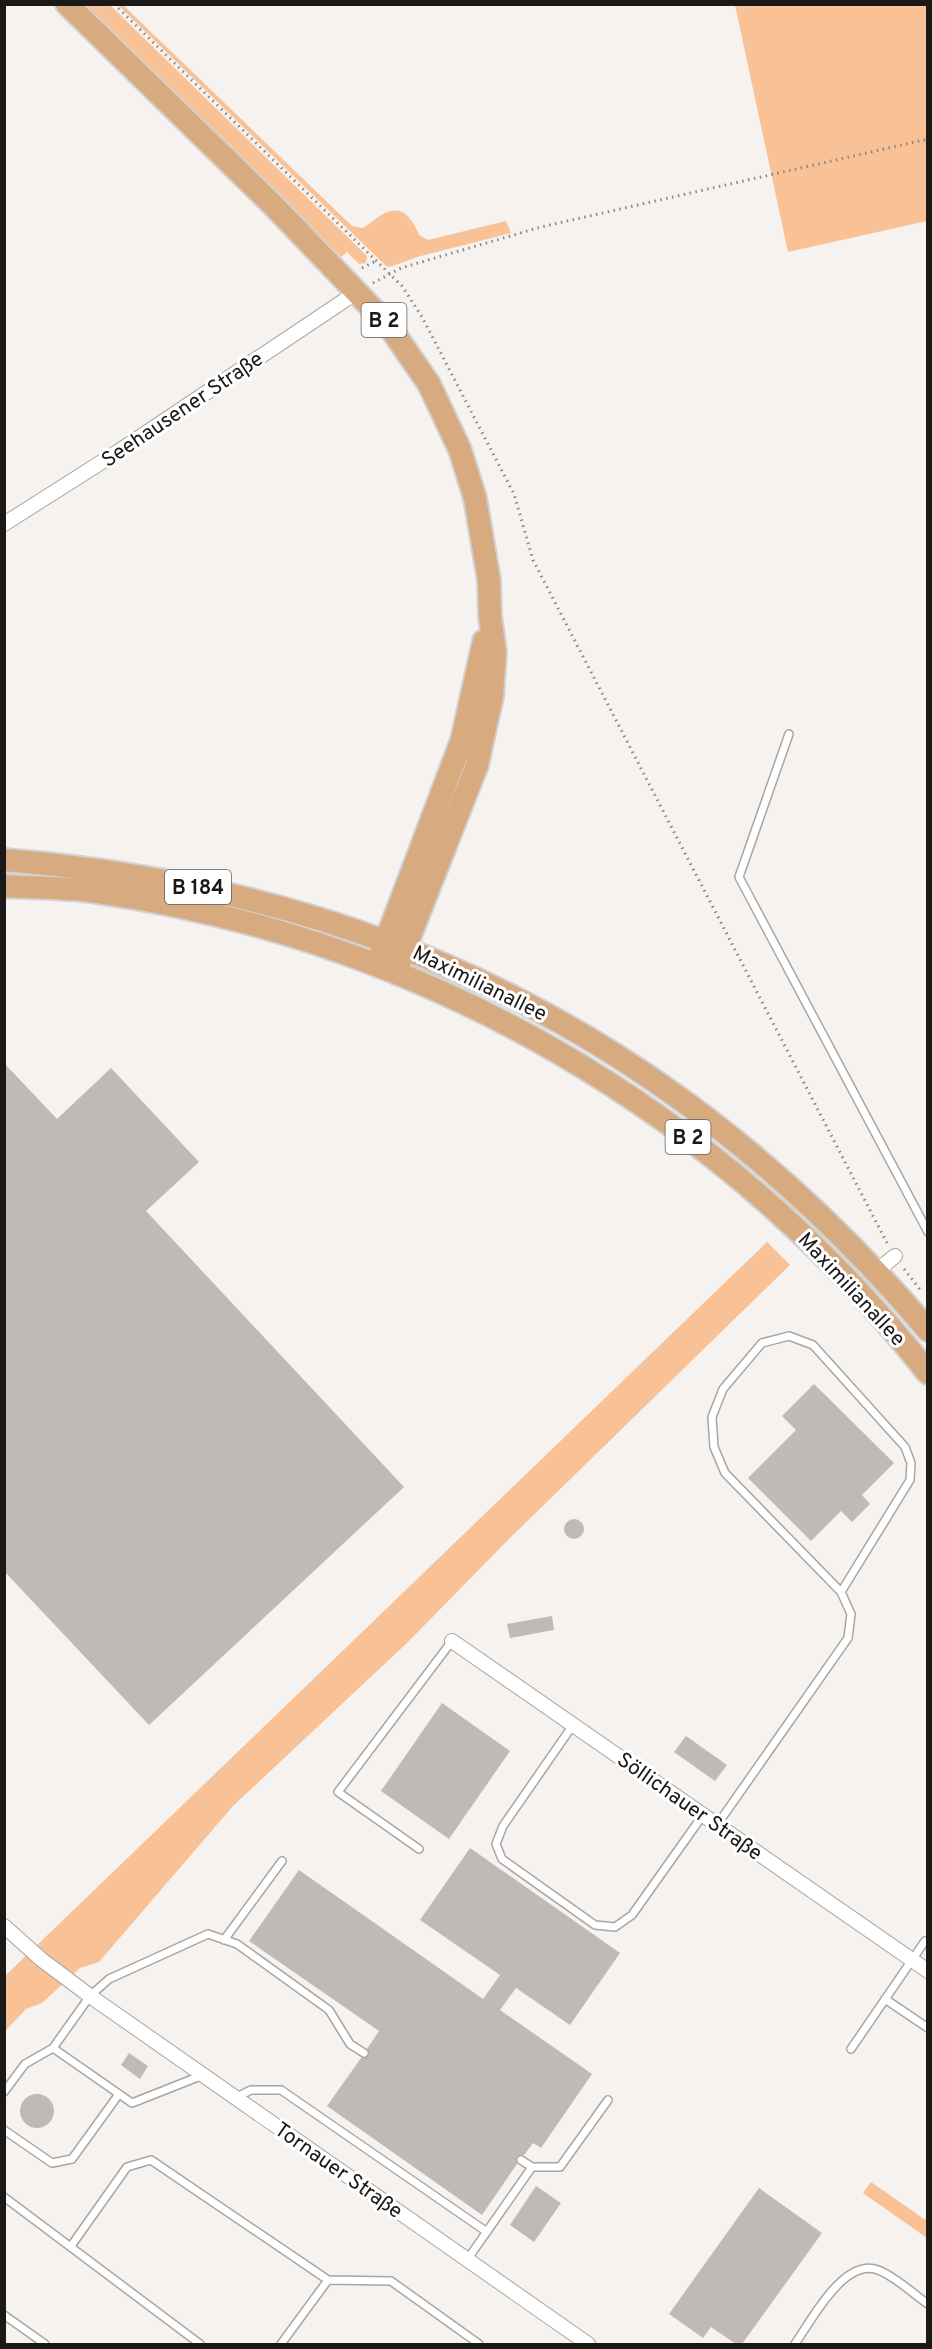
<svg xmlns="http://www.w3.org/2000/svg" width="932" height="2349" viewBox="0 0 932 2349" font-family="Overpass,sans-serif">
  <rect width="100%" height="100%" fill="#f6f2ef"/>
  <path fill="#f9c296" d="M 83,5 L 110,5 L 367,256 L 366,263 L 359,264 L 347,252 L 341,257 Z
    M 118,5 L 123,5 L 352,226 L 362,228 C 370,225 375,218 383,214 C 403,203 413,220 419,235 L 428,240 L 506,221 L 511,233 L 417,257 L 390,267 L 386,266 Z
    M 735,5 L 927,5 L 927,221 L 788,252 Z
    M 767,1242 L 790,1265 L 509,1539 L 407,1643 L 233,1806 L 99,1962 L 80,1968 L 42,2003 L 26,2009 L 5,2031 L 5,1976 Z
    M 871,2182 L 927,2221 L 927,2238 L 863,2193 Z"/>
  <path fill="#bfbab7" d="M 4,1063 L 57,1119 L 111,1068 L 199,1162 L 146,1211 L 404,1487 L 149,1725 L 4,1571 Z
    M 814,1384 L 894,1463 L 862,1495 L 870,1504 L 852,1522 L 841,1511 L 811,1541 L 748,1478 L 796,1430 L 782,1416 Z
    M564 1529a10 10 0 1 1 20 0a10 10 0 1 1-20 0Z
    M 552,1616 L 554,1630 L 510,1638 L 507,1624 Z
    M 442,1703 L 510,1751 L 449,1839 L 381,1791 Z
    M 686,1736 L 727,1765 L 715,1781 L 674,1752 Z
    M 470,1848 L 620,1953 L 570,2025 L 516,1988 L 500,2010 L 592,2074 L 541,2148 L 533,2143 L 524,2155 L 517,2157 L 517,2164 L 482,2215 L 327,2106 L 361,2058 L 368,2056 L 367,2049 L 379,2031 L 249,1941 L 299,1870 L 483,1999 L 500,1975 L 420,1920 Z
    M 129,2053 L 148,2066 L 140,2079 L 121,2065 Z
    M20 2111a17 17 0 1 1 34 0a17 17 0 1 1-34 0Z
    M 536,2186 L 561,2203 L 534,2242 L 510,2225 Z
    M 759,2188 L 822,2233 L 742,2344 L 736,2344 L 711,2327 L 703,2338 L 669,2314 Z"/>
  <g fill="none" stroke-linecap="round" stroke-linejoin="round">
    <g stroke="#a9a5a2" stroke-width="10">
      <path id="service" d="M 789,734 L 739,877 L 928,1232
        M 573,1725 L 503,1826 L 496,1844 L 502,1859 L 595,1925 L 615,1927 L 632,1915 L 703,1815
        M 717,1825 L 848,1638 L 851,1614 L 841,1592 L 725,1473 L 714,1447 L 712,1417 L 723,1389 L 762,1343 L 789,1336 L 813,1345 L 905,1447 L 911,1463 L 910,1480 L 841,1592
        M 419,1849 L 338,1792 L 452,1641
        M 224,1940 L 282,1861
        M 885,1999 L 928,2028
        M 53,2048 L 90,1996 L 109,1979 L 208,1934 L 237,1944 L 329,2010 L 350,2044 L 364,2053
        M 851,2049 L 925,1941
        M 4,2092 L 25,2064 L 53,2048 L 132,2103 L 203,2075
        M 235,2098 L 251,2090 L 281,2090 L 487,2232
        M 4,2130 L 52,2163 L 72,2159 L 119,2094
        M 521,2160 L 532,2167
        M 4,2197 L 200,2344
        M 71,2246 L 127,2167 L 151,2160 L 328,2280 L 391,2281 L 479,2344
        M 467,2260 L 532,2167 L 560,2167 L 608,2100
        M 4,2315 L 45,2344
        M 281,2344 L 328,2280
        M 795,2344 C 811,2321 844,2257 878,2270 C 895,2276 913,2294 928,2304"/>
    </g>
    <g stroke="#a9a5a2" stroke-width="16">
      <path id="minor" d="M 4,524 L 119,451 L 357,292
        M 877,1271 L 895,1256
        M 452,1641 L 928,1971
        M 4,1926 L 42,1960 L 90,1996 L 588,2344"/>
    </g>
    <g stroke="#d1d1d1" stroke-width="26">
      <path id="primary" d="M 67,4 L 274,206 L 389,326 L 429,384 L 460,450 L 475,498 L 489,580 L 490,616 L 495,652 L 492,696 L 477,765 L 396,971
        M 4,860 C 381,890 683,1042 928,1330
        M 4,886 C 33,888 62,887 91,891 C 421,937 722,1111 928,1373
        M 381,954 L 462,740 L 484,641"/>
    </g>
    <path stroke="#898684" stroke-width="3" stroke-dasharray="1.5 4.5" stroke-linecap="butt" d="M 114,4 L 402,286 L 422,317 L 514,494 L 533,560 L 887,1243
      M 362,268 L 376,261
      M 373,283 L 401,268 L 541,227 L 928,139
      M 904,1269 L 922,1292"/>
    <use href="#service" stroke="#fff" stroke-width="7"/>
    <use href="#minor" stroke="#fff" stroke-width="14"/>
    <use href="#primary" stroke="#d8aa80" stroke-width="22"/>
  </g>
  <g text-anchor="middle" stroke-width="6" stroke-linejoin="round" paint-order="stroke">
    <g fill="#fff" stroke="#5f5e5d" stroke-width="1.5">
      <rect x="361.5" y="303" width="45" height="34" rx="4.5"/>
      <rect x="165" y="870" width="66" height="34" rx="4.5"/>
      <rect x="665.5" y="1120" width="45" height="34" rx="4.5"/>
    </g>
    <g font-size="20" font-weight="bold" fill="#1a1918">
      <text x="384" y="327">B 2</text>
      <text x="198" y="894">B 184</text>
      <text x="688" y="1144">B 2</text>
    </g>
    <g font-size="21" fill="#1a1918" stroke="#fff">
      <text transform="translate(182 409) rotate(-34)" y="7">Seehausener Straße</text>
      <text transform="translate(480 983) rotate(26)" y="7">Maximilianallee</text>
      <text transform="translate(852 1289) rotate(47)" y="7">Maximilianallee</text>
      <text transform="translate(690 1806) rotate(35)" y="7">Söllichauer Straße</text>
      <text transform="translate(339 2170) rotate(35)" y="7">Tornauer Straße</text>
    </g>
  </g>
  <rect width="932" height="2349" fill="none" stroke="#1a1918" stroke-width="12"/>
</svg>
